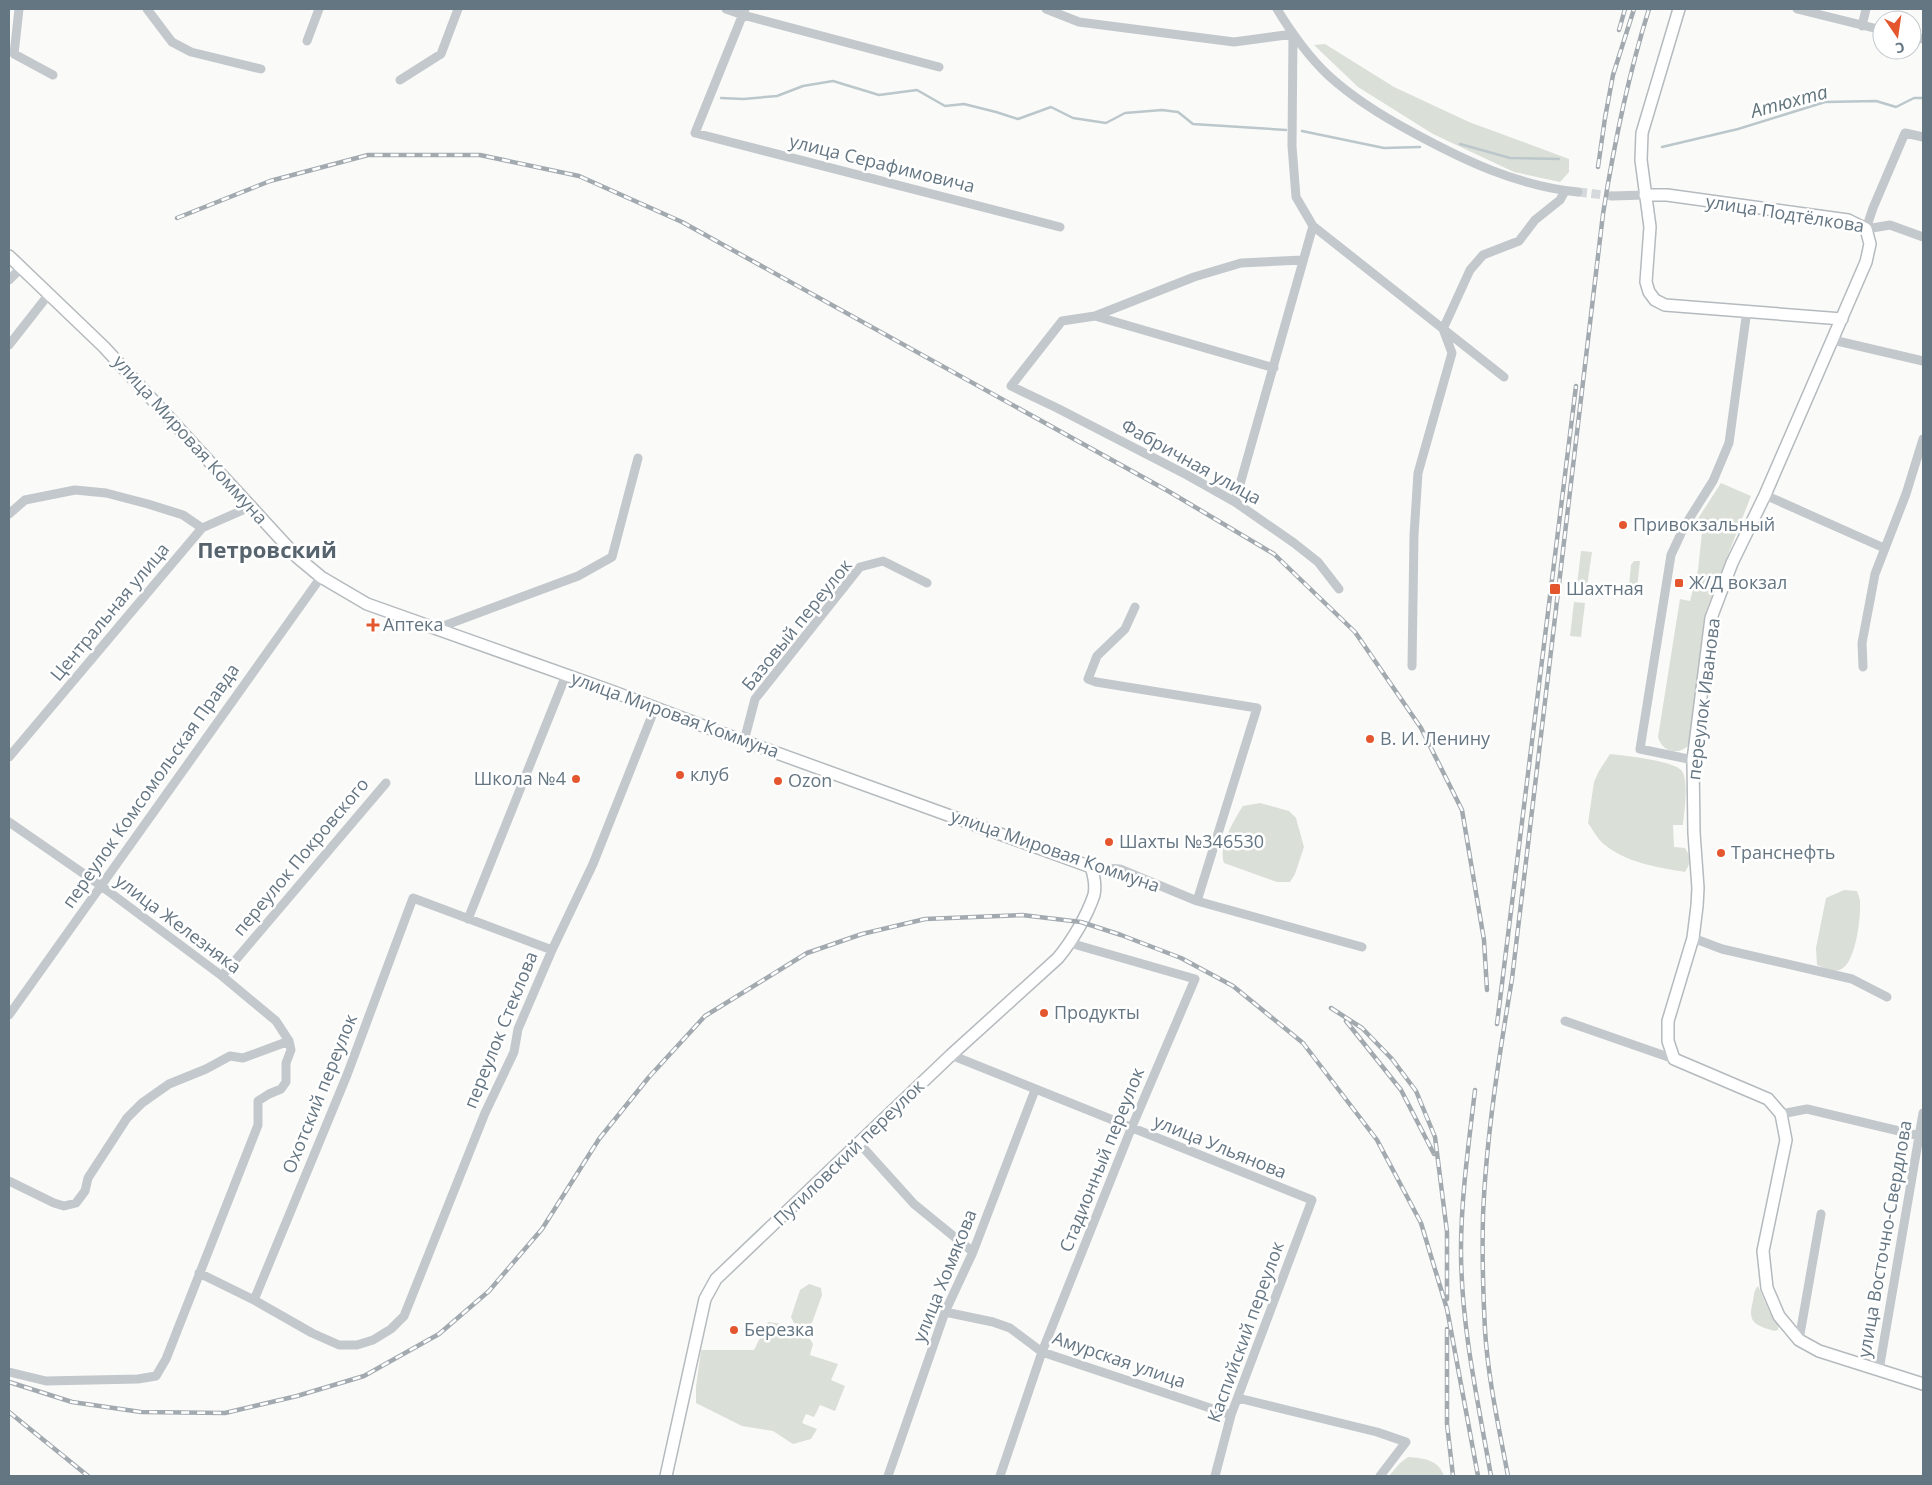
<svg xmlns="http://www.w3.org/2000/svg" width="1932" height="1485" viewBox="0 0 1932 1485" font-family="'Open Sans',sans-serif">
  <rect width="100%" height="100%" fill="#fafaf8"/>
  <path fill="#dadfd7" d="M 1325,44 L 1394,87 L 1469,122 L 1569,159 L 1569,172 L 1560,182 L 1514,172 L 1433,134 L 1358,87 L 1314,45 Z
    M 1721,483 L 1751,496 L 1706,611 L 1689,745 C 1678,756 1662,752 1658,737 L 1680,599 L 1690,601 L 1698,570 L 1702,532 L 1697,520 Z
    M 1581,551 L 1592,552 L 1587,586 L 1577,585 Z
    M 1634,561 L 1640,561 L 1636,597 L 1628,596 L 1631,565 Z
    M 1574,602 L 1585,603 L 1581,637 L 1570,636 Z
    M 1610,754 C 1625,756 1673,760 1682,771 C 1689,781 1684,813 1683,825 L 1673,825 L 1674,847 L 1685,848 C 1691,857 1691,863 1685,872 C 1657,867 1627,863 1605,845 C 1598,840 1593,830 1588,823 L 1594,782 L 1599,771 Z
    M 1260,803 L 1289,811 L 1296,818 L 1304,847 L 1295,874 L 1290,882 L 1277,882 L 1224,863 C 1218,847 1234,820 1243,806 Z
    M 1844,890 L 1857,891 C 1858,894 1860,898 1860,902 C 1861,917 1856,959 1843,968 C 1835,974 1825,968 1817,965 L 1816,948 L 1826,898 Z
    M 809,1284 L 821,1288 L 822,1295 L 812,1323 L 806,1326 L 794,1323 L 791,1317 L 800,1290 Z
    M 1758,1286 L 1770,1313 L 1779,1324 L 1778,1330 L 1774,1331 C 1755,1325 1747,1323 1753,1301 C 1754,1295 1754,1290 1758,1286 Z
    M 768,1322 L 782,1324 L 784,1330 L 808,1336 L 813,1344 L 810,1355 L 838,1364 L 831,1380 L 845,1386 L 835,1411 L 820,1405 L 814,1417 L 806,1414 L 802,1423 L 817,1429 L 811,1439 L 793,1444 L 773,1431 L 742,1426 L 696,1403 L 696,1387 L 701,1350 L 754,1350 Z
    M 1408,1457 C 1424,1458 1439,1460 1444,1476 L 1389,1476 L 1400,1463 Z"/>
  <g fill="none" stroke-linecap="round" stroke-linejoin="round">
    <path stroke="#bbc7cb" stroke-width="2.5" d="M 721,98 L 743,99 L 777,96 L 803,86 L 833,81 L 879,95 L 917,90 L 945,106 L 964,104 L 996,112 L 1018,119 L 1051,107 L 1073,118 L 1106,123 L 1125,113 L 1162,110 L 1178,112 L 1193,124 L 1286,130
      M 1302,131 L 1384,148 L 1420,147
      M 1460,144 L 1510,158 L 1559,159
      M 1662,147 L 1738,129 L 1825,102 L 1876,101 L 1896,107 L 1914,98 L 1923,98"/>
    <path stroke="#d5d9db" stroke-width="9" stroke-dasharray="9 4.5" stroke-linecap="butt" d="M 1578,192 L 1612,196"/>
    <g stroke="#b5babe" stroke-width="14">
      <path id="major" d="M 1679,9 L 1642,133 L 1641,160 L 1650,227 L 1646,282 L 1649,292 L 1655,300 L 1665,305 L 1842,319
        M 1645,195 L 1667,195 L 1848,220 L 1866,229 L 1870,244 L 1866,262 L 1765,495 L 1732,563 L 1711,618 L 1693,760 L 1694,833 L 1698,888 L 1697,906 L 1693,938 L 1668,1021 L 1668,1041 L 1674,1059 L 1768,1099 L 1781,1114 L 1786,1140 L 1763,1251 L 1767,1288 L 1779,1316 L 1799,1340 L 1819,1351 L 1923,1384
        M 9,256 L 104,347 L 297,557 L 321,577 L 367,604 L 614,692 L 719,732 L 1091,867 C 1094,876 1096,886 1094,895 C 1087,916 1072,941 1058,958 L 951,1055 L 716,1279 L 705,1299 L 666,1476"/>
    </g>
    <path stroke="#c3c8cc" stroke-width="9" d="M 19,9 L 14,54 L 53,75
      M 147,9 L 172,42 L 191,52 L 261,69
      M 726,9 L 743,15 L 939,67
      M 745,9 L 695,133 L 1060,227
      M 1046,9 L 1079,22 L 1234,42 L 1293,34
      M 1277,9 C 1291,32 1308,56 1328,75 C 1353,98 1382,116 1412,132 C 1465,161 1518,186 1578,192
      M 1797,9 L 1882,30
      M 1862,26 L 1866,9
      M 1293,34 L 1292,146 L 1296,197 L 1313,226 L 1504,377
      M 1912,37 L 1923,39
      M 307,41 L 319,9
      M 400,80 L 441,54 L 458,9
      M 1923,137 L 1905,133 L 1873,208 L 1866,229 L 1890,225 L 1923,237
      M 1612,196 L 1645,195
      M 1303,260 L 1241,263 L 1194,277 L 1095,316 L 1062,321 L 1011,386 L 1057,408 L 1187,475 L 1235,502 L 1294,543 L 1318,562 L 1339,589
      M 9,280 L 21,268
      M 1095,316 L 1274,368
      M 1833,340 L 1923,361
      M 9,345 L 49,294
      M 1765,495 L 1884,548
      M 1235,502 L 1313,226
      M 9,514 L 25,500 L 75,490 L 106,493 L 148,504 L 183,515 L 202,528
      M 1135,607 L 1125,629 L 1097,656 L 1088,679 L 1096,682 L 1257,708 L 1197,901
      M 438,628 L 578,576 L 612,557 L 638,458
      M 1412,666 L 1414,535 L 1418,473 L 1452,353 L 1443,329 L 1470,270 L 1483,255 L 1519,241 L 1535,220 L 1560,200 L 1565,191
      M 1863,667 L 1862,643 L 1875,574 L 1906,494 L 1923,439
      M 744,741 L 755,699 L 860,567 L 883,561 L 927,583
      M 9,757 L 202,528 L 250,507
      M 1693,760 L 1640,749 L 1671,555 L 1684,527 L 1713,481 L 1729,443 L 1747,310
      M 9,822 L 100,885 L 222,976 L 276,1021 L 289,1041 L 291,1050 L 286,1063 L 286,1082 L 281,1089 L 269,1094 L 258,1101 L 258,1125 L 166,1359 L 156,1376 L 138,1379 L 46,1381 L 9,1372
      M 1091,867 L 1120,869 L 1197,901 L 1362,947
      M 468,919 L 566,675
      M 1693,938 L 1722,949 L 1852,979 L 1887,997
      M 222,976 L 386,783
      M 9,1015 L 321,577
      M 1565,1021 L 1674,1059
      M 951,1055 L 1312,1200 L 1231,1415 L 1215,1476
      M 1781,1114 L 1807,1109 L 1920,1136
      M 859,1143 L 914,1204 L 973,1252
      M 9,1181 L 54,1203 L 64,1206 L 76,1203 L 85,1191 L 88,1178 L 127,1118 L 142,1103 L 169,1084 L 206,1069 L 230,1056 L 243,1058 L 289,1041
      M 199,1273 L 254,1300 L 312,1333 L 339,1345 L 357,1345 L 373,1340 L 391,1329 L 404,1316 L 485,1113 L 514,1052 L 518,1029 L 552,950 L 593,864 L 655,708
      M 254,1300 L 347,1075 L 413,898 L 552,950
      M 945,1312 L 993,1322 L 1010,1328 L 1042,1352 L 1231,1415
      M 1799,1340 L 1821,1214
      M 1879,1370 L 1923,1113
      M 1238,1398 L 1377,1432 L 1406,1442 L 1380,1476
      M 888,1476 L 945,1312 L 973,1252 L 1035,1090
      M 1000,1476 L 1042,1352 L 1131,1129 L 1195,979 L 1070,943"/>
    <use href="#major" stroke="#fff" stroke-width="11"/>
    <g stroke="#a2aab0" stroke-width="4.5">
      <path id="rail" d="M 1619,30 L 1625,9
        M 1598,167 L 1605,118 L 1613,75 L 1634,9
        M 177,218 L 270,181 L 368,155 L 480,155 L 579,176 L 682,222 L 1168,491 L 1274,554 L 1355,632 L 1421,728 L 1462,810 L 1484,940 L 1487,990
        M 1331,1008 L 1362,1028 L 1392,1059 L 1416,1091 L 1435,1137 L 1447,1232 L 1447,1299
        M 1346,1021 L 1401,1090 L 1434,1154
        M 1497,1024 L 1576,386
        M 1475,1090 C 1469,1142 1461,1197 1461,1250 C 1461,1326 1478,1402 1491,1476
        M 1447,1329 L 1447,1424 L 1453,1476
        M 9,1382 L 72,1402 L 141,1412 L 225,1413 L 297,1396 L 364,1376 L 439,1334 L 489,1291 L 542,1229 L 599,1139 L 649,1077 L 705,1016 L 807,953 L 862,934 L 925,919 L 1022,915 L 1081,922 L 1121,935 L 1181,958 L 1233,986 L 1303,1043 L 1377,1140 L 1421,1223 L 1447,1309 L 1478,1476
        M 9,1412 L 88,1476
        M 1508,1476 C 1499,1428 1488,1379 1485,1330 C 1483,1292 1482,1254 1483,1216 C 1486,1138 1499,1056 1512,979 L 1603,214 C 1614,144 1628,76 1649,9"/>
    </g>
    <use href="#rail" stroke="#fff" stroke-width="2.5" stroke-dasharray="8" stroke-linecap="butt"/>
  </g>
  <g fill="#e4572e" stroke="#fff" stroke-width="2">
    <circle cx="1623" cy="525" r="5"/>
    <rect x="1674" y="578" width="10" height="10" rx="2.5"/>
    <rect x="1549" y="583" width="12" height="12" rx="2.5"/>
    <path d="M370.5 617.5h5v5h5v5h-5v5h-5v-5h-5v-5h5z"/>
    <circle cx="1370" cy="739" r="5"/>
    <circle cx="680" cy="775" r="5"/>
    <circle cx="576" cy="779" r="5"/>
    <circle cx="778" cy="781" r="5"/>
    <circle cx="1109" cy="842" r="5"/>
    <circle cx="1721" cy="853" r="5"/>
    <circle cx="1044" cy="1013" r="5"/>
    <circle cx="734" cy="1330" r="5"/>
  </g>
  <g text-anchor="middle" stroke-width="5" stroke-linejoin="round" paint-order="stroke">
    <g font-size="18" fill="#657683" stroke="#fff">
      <text transform="translate(882 164) rotate(14)" y="6">улица Серафимовича</text>
      <text transform="translate(1785 214) rotate(9)" y="6">улица Подтёлкова</text>
      <text transform="translate(190 440) rotate(48)" y="6">улица Мировая Коммуна</text>
      <text transform="translate(1191 462) rotate(29)" y="6">Фабричная улица</text>
      <text transform="translate(110 612) rotate(-50)" y="6">Центральная улица</text>
      <text transform="translate(797 625) rotate(-51)" y="6">Базовый переулок</text>
      <text transform="translate(1704 699) rotate(-83)" y="6">переулок Иванова</text>
      <text transform="translate(675 715) rotate(20)" y="6">улица Мировая Коммуна</text>
      <text transform="translate(151 786) rotate(-55)" y="6">переулок Комсомольская Правда</text>
      <text transform="translate(1055 851) rotate(19)" y="6">улица Мировая Коммуна</text>
      <text transform="translate(301 857) rotate(-50)" y="6">переулок Покровского</text>
      <text transform="translate(178 924) rotate(37)" y="6">улица Железняка</text>
      <text transform="translate(501 1030) rotate(-68)" y="6">переулок Стеклова</text>
      <text transform="translate(320 1094) rotate(-68)" y="6">Охотский переулок</text>
      <text transform="translate(1220 1147) rotate(22)" y="6">улица Ульянова</text>
      <text transform="translate(849 1153) rotate(-44)" y="6">Путиловский переулок</text>
      <text transform="translate(1102 1160) rotate(-68)" y="6">Стадионный переулок</text>
      <text transform="translate(1885 1239) rotate(-80)" y="6">улица Восточно-Свердлова</text>
      <text transform="translate(945 1276) rotate(-68)" y="6">улица Хомякова</text>
      <text transform="translate(1246 1332) rotate(-70)" y="6">Каспийский переулок</text>
      <text transform="translate(1119 1360) rotate(19)" y="6">Амурская улица</text>
    </g>
    <g font-size="18" fill="#657683" stroke="#fff" text-anchor="start">
      <text x="1633" y="531">Привокзальный</text>
      <text x="1689" y="589">Ж/Д вокзал</text>
      <text x="1566" y="595">Шахтная</text>
      <text x="383" y="631">Аптека</text>
      <text x="1380" y="745">В. И. Ленину</text>
      <text x="690" y="781">клуб</text>
      <text x="566" y="785" text-anchor="end">Школа №4</text>
      <text x="788" y="787">Ozon</text>
      <text x="1119" y="848">Шахты №346530</text>
      <text x="1731" y="859">Транснефть</text>
      <text x="1054" y="1019">Продукты</text>
      <text x="744" y="1336">Березка</text>
    </g>
    <g font-size="19" font-style="italic" fill="#60757c" stroke="#fff">
      <text transform="translate(1789 101) rotate(-15)" y="7">Атюхта</text>
    </g>
    <g font-size="22" font-weight="bold" fill="#57646e" stroke="#fff">
      <text x="267" y="558">Петровский</text>
    </g>
  </g>
  <rect width="1932" height="1485" fill="none" stroke="#657683" stroke-width="20"/>
  <g transform="translate(1897 35) rotate(167)"><circle r="24" fill="#ffffff" stroke="#c1c8cd"/>
  <path d="M0-4L9 19L0 12L-9 19Z" fill="#e4572e"/>
  <text y="-8" font-size="14" font-weight="bold" text-anchor="middle" fill="#657683">С</text>
  </g>
</svg>
